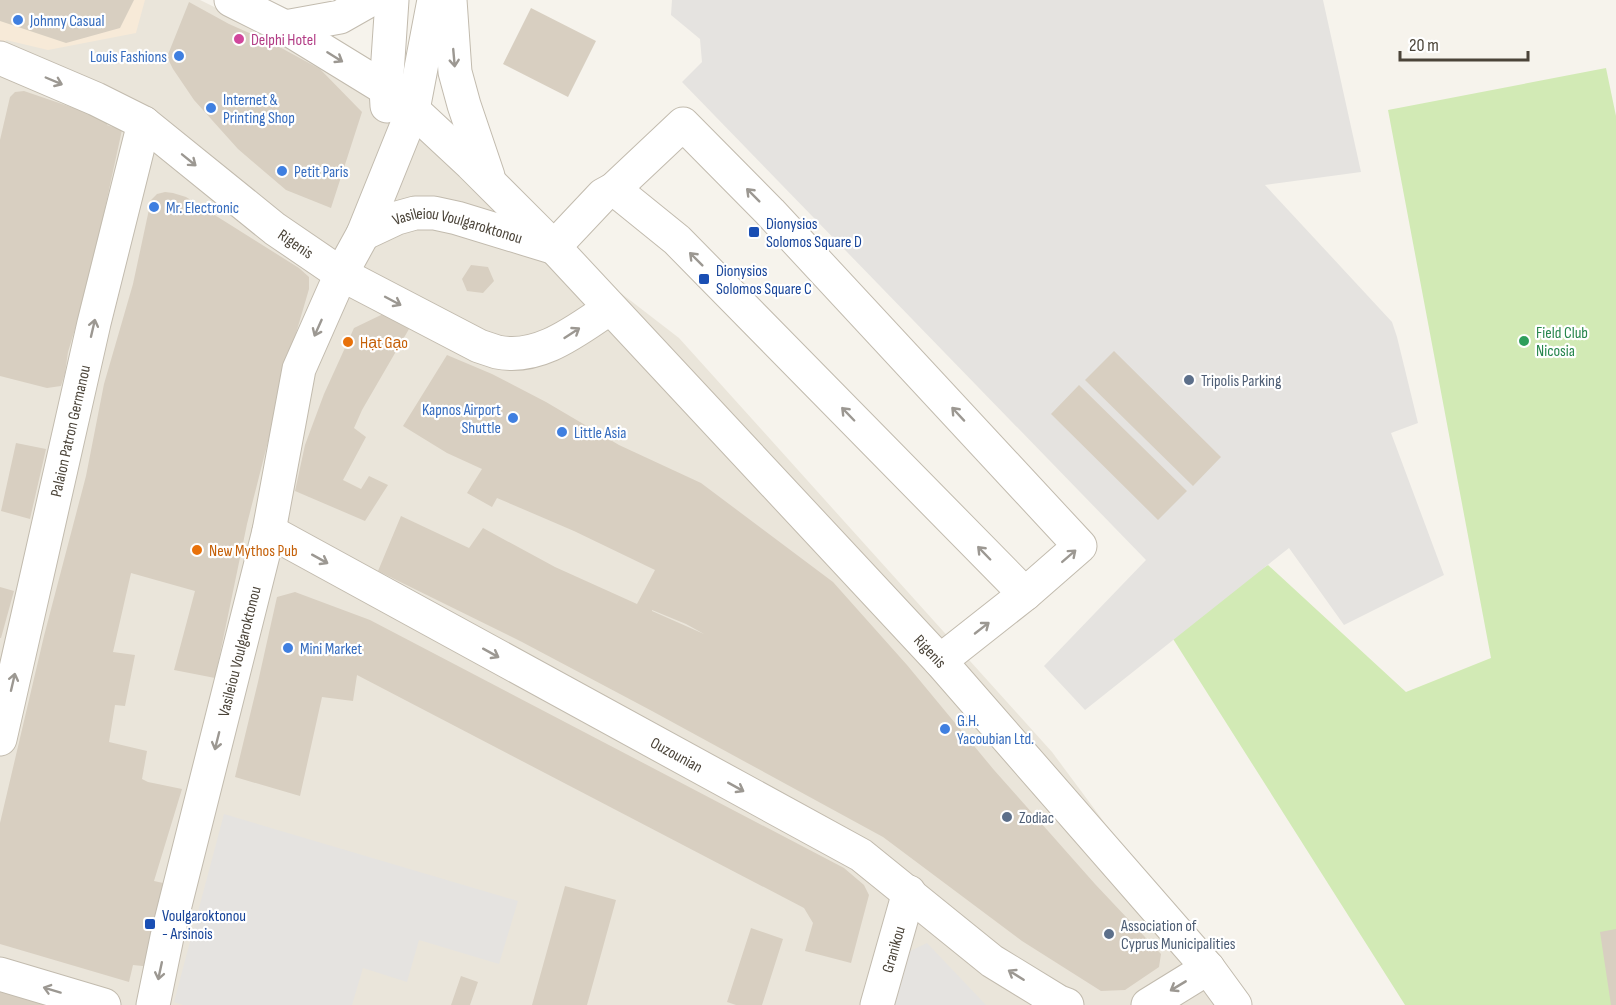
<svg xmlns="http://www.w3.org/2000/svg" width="1616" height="1005" viewBox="0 0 1616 1005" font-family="'Sofia Sans Condensed',sans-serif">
  <rect width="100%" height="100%" fill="#f6f3ec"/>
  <path fill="#eae5da" d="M 0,0 L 200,0 L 311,54 L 679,338 L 1052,752 L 1240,1005 L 0,1005 Z"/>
  <path fill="#f7ead8" d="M 0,0 L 145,0 L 136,33 L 48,50 L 6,40 L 0,59 Z"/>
  <path fill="#d2eab5" d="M 1606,68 L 1616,116 L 1616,1005 L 1405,1005 L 1168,631 L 1268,565 L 1406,692 L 1491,658 L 1388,110 Z"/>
  <path fill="#e5e3e0" d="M 672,0 L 1323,0 L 1361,172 L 1265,185 L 1392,322 L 1397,337 L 1418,423 L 1391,433 L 1444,575 L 1344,625 L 1289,548 L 1085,710 L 1044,666 L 1146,560 L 682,82 L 702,62 L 700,39 L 671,15 Z
    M 224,814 L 518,901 L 499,964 L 419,940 L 407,982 L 363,968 L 352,1005 L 183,1005 L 174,1002 Z
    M 927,943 L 986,1005 L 892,1005 L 908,952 Z"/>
  <path fill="#d8cfc1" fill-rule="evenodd" d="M 0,0 L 134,0 L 120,28 L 66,43 L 0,21 Z
    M 189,2 L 229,24 L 274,44 L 320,69 L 362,112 L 331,208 L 286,190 L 238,149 L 194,100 L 173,69 L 167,57 Z
    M 531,8 L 596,41 L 568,97 L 503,64 Z
    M 24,91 L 109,120 L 107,125 L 122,130 L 88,286 L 68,352 L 65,373 L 61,386 L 47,388 L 0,376 L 0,140 L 10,97 L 15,92 Z
    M 165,192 L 173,193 L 186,197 L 299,268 L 309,277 L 309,289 L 292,347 L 247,524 L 215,678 L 174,670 L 195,591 L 131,573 L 113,652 L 135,655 L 125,706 L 115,705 L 109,742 L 147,751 L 142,779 L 148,782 L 182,789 L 154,881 L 172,885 L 152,967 L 133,965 L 129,982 L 0,944 L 0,823 L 44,636 L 86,476 L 104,384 L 133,284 L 151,200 L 157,194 Z
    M 471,265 L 488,267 L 494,281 L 483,293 L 467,291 L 462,279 Z
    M 383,314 L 409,329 L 362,410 L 354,428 L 366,437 L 343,480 L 361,489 L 369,476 L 388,485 L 365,521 L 295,491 L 305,445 L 324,394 L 354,328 Z
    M 1114,351 L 1221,457 L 1193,486 L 1085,380 Z
    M 447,355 L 492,374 L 546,402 L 619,445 L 701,483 L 833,582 L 907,665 L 994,770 L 1095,884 L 1161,954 L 1159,967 L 1125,990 L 1101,991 L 1022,941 L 883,837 L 652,711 L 522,642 L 378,571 L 401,516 L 469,548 L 483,528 L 555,567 L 637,604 L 655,570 L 574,531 L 497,498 L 492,507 L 467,493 L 482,469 L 447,453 L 403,426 ZM 652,610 L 686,624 L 704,634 L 652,611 Z
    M 1079,385 L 1187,491 L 1158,520 L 1051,414 Z
    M 16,443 L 46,449 L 30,519 L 1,511 Z
    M 0,587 L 14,591 L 1,638 L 0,638 Z
    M 295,592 L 370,620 L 844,868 L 864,885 L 869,895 L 851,963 L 805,951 L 813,923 L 804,908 L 357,675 L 353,701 L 322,697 L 300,796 L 235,777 L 258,682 L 277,597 Z
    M 565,886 L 616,900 L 587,1005 L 532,1005 Z
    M 751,928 L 783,939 L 762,1005 L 736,1005 L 727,1002 Z
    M 1616,929 L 1616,1005 L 1611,1005 L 1600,932 Z
    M 461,976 L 478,982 L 470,1005 L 451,1005 Z
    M 0,988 L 58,1005 L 0,1005 Z"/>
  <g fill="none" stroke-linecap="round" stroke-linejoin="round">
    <g stroke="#c2bbae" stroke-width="35">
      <g id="minor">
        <path id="s1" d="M 231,0 L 285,27 L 386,89 L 413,110 L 471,164 L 554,247 L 940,661 L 1208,968 L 1235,1005"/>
        <path d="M 450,0 L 455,72 L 464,105 L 488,176"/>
        <path d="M 285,27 L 340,17 L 370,0"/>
        <path id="s2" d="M 0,58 L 96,99 L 144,123 L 275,229 L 341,274 L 479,346 C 485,348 491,350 497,352 C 539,361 577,330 610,308"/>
        <path d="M 387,106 L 386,89 L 392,0"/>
        <path d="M 614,189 L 677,240 L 1025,594"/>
        <path id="s3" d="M 363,234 L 397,218 L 415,213 L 434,213 L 457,218 L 552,247"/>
        <path d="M 554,247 L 603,195 L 614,189 L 683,124 L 770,212 L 1080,546 L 1025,594 L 940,661"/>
        <path id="s4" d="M 269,531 L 861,855 L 992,961 L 1059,1002 L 1067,1005"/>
        <path id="s5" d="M 0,739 L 94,323 L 144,123"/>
        <path d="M 0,974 L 104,1005"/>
        <path id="s6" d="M 153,1005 L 167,937 L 269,531 L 299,369 L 341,274 L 363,234 L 413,110 L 434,0"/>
        <path id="s7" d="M 877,1005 L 909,892"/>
        <path d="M 1148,1005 L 1208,968"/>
      </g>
    </g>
    <use href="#minor" stroke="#fff" stroke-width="33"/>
  </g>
  <defs><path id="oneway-shaft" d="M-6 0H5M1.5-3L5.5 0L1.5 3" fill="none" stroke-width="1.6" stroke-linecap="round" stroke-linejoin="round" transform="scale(1.5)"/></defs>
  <g stroke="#9c9892">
    <use href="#oneway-shaft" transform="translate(335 57) rotate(32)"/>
    <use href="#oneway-shaft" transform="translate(454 58) rotate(85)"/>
    <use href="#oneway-shaft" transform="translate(54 81) rotate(23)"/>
    <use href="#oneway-shaft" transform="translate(189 160) rotate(39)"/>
    <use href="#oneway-shaft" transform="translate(753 195) rotate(-135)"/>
    <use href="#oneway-shaft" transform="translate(696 259) rotate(-135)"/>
    <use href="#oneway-shaft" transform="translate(393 301) rotate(28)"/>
    <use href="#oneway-shaft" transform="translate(93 328) rotate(-77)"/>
    <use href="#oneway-shaft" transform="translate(318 328) rotate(114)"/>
    <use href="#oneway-shaft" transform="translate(572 333) rotate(-33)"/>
    <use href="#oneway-shaft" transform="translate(848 414) rotate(-134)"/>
    <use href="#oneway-shaft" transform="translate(958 414) rotate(-133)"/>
    <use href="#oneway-shaft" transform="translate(984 553) rotate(-134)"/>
    <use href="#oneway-shaft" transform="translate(1069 556) rotate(-41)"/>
    <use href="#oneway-shaft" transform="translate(320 559) rotate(29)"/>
    <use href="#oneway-shaft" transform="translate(982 628) rotate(-38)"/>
    <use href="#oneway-shaft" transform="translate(491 653) rotate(29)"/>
    <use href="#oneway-shaft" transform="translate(13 682) rotate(-77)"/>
    <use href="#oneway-shaft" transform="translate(217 741) rotate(104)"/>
    <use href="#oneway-shaft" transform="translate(736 787) rotate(29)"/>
    <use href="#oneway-shaft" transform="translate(160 971) rotate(102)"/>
    <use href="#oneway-shaft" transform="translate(1016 975) rotate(-148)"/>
    <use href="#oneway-shaft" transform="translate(1178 986) rotate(149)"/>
    <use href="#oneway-shaft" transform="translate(52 990) rotate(-163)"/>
  </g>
  <g fill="#3f7fe0" stroke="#fff" stroke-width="2">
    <circle cx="18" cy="20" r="6"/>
    <circle cx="179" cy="56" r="6"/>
    <circle cx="211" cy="108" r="6"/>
    <circle cx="282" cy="171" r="6"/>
    <circle cx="154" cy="207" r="6"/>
    <circle cx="513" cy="418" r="6"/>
    <circle cx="562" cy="432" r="6"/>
    <circle cx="288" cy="648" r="6"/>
    <circle cx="945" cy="729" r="6"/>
  </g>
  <circle fill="#d1479c" stroke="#fff" stroke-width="2" cx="239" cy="39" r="6"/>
  <g fill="#1a4fb4" stroke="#fff" stroke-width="2">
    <rect x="748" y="226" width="12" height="12" rx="3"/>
    <rect x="698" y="273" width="12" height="12" rx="3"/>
    <rect x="144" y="918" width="12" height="12" rx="3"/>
  </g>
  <circle fill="#2e9e5b" stroke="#fff" stroke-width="2" cx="1524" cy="341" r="6"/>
  <g fill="#e8710a" stroke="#fff" stroke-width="2">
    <circle cx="348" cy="342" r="6"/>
    <circle cx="197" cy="550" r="6"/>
  </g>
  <g fill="#5c6f8a" stroke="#fff" stroke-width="2">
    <circle cx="1189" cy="380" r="6"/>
    <circle cx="1007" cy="817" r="6"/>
    <circle cx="1109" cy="934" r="6"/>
  </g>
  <g text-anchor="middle" stroke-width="4.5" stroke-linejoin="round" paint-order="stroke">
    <g font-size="16" fill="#366cbe" stroke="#fff" text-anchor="start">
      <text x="30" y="26">Johnny Casual</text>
      <text x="167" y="62" text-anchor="end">Louis Fashions</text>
      <text x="223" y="105">Internet &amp;<tspan x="223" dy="18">Printing Shop</tspan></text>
      <text x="294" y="177">Petit Paris</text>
      <text x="166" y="213">Mr. Electronic</text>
      <text x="501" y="415" text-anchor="end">Kapnos Airport<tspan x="501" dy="18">Shuttle</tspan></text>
      <text x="574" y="438">Little Asia</text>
      <text x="300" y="654">Mini Market</text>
      <text x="957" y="726">G.H.<tspan x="957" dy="18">Yacoubian Ltd.</tspan></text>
    </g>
    <g font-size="16" fill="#b23c85" stroke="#fff" text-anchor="start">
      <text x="251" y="45">Delphi Hotel</text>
    </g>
    <g font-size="16" fill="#164399" stroke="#fff" text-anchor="start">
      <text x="766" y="229">Dionysios<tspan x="766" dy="18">Solomos Square D</tspan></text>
      <text x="716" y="276">Dionysios<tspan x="716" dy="18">Solomos Square C</tspan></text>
      <text x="162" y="921">Voulgaroktonou<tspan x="162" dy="18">- Arsinois</tspan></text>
    </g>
    <g font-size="16" fill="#4b4439" stroke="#fff">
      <text dy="6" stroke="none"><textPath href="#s3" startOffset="100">Vasileiou Voulgaroktonou</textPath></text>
      <text dy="6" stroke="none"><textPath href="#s2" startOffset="352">Rigenis</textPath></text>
      <text dy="6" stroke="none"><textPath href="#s5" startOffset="316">Palaion Patron Germanou</textPath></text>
      <text dy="6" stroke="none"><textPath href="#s6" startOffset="364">Vasileiou Voulgaroktonou</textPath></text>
      <text dy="6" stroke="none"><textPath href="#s1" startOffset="962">Rigenis</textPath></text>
      <text dy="6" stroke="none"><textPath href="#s4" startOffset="465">Ouzounian</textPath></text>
      <text dy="6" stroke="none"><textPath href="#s7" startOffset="58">Granikou</textPath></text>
    </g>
    <g font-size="16" fill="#27864d" stroke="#fff" text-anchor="start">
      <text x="1536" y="338">Field Club<tspan x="1536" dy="18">Nicosia</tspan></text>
    </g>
    <g font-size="16" fill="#c56008" stroke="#fff" text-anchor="start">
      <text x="360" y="348">Hạt Gạo</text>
      <text x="209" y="556">New Mythos Pub</text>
    </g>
    <g font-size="16" fill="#4e5e75" stroke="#fff" text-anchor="start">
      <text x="1201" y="386">Tripolis Parking</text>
      <text x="1019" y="823">Zodiac</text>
      <text x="1121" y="931">Association of<tspan x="1121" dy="18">Cyprus Municipalities</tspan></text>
    </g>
  </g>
  <path d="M1400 51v9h128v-9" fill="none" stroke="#4b4439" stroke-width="3"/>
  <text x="1409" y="51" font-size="18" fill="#4b4439" stroke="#ffffff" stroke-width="4.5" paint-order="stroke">20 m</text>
</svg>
